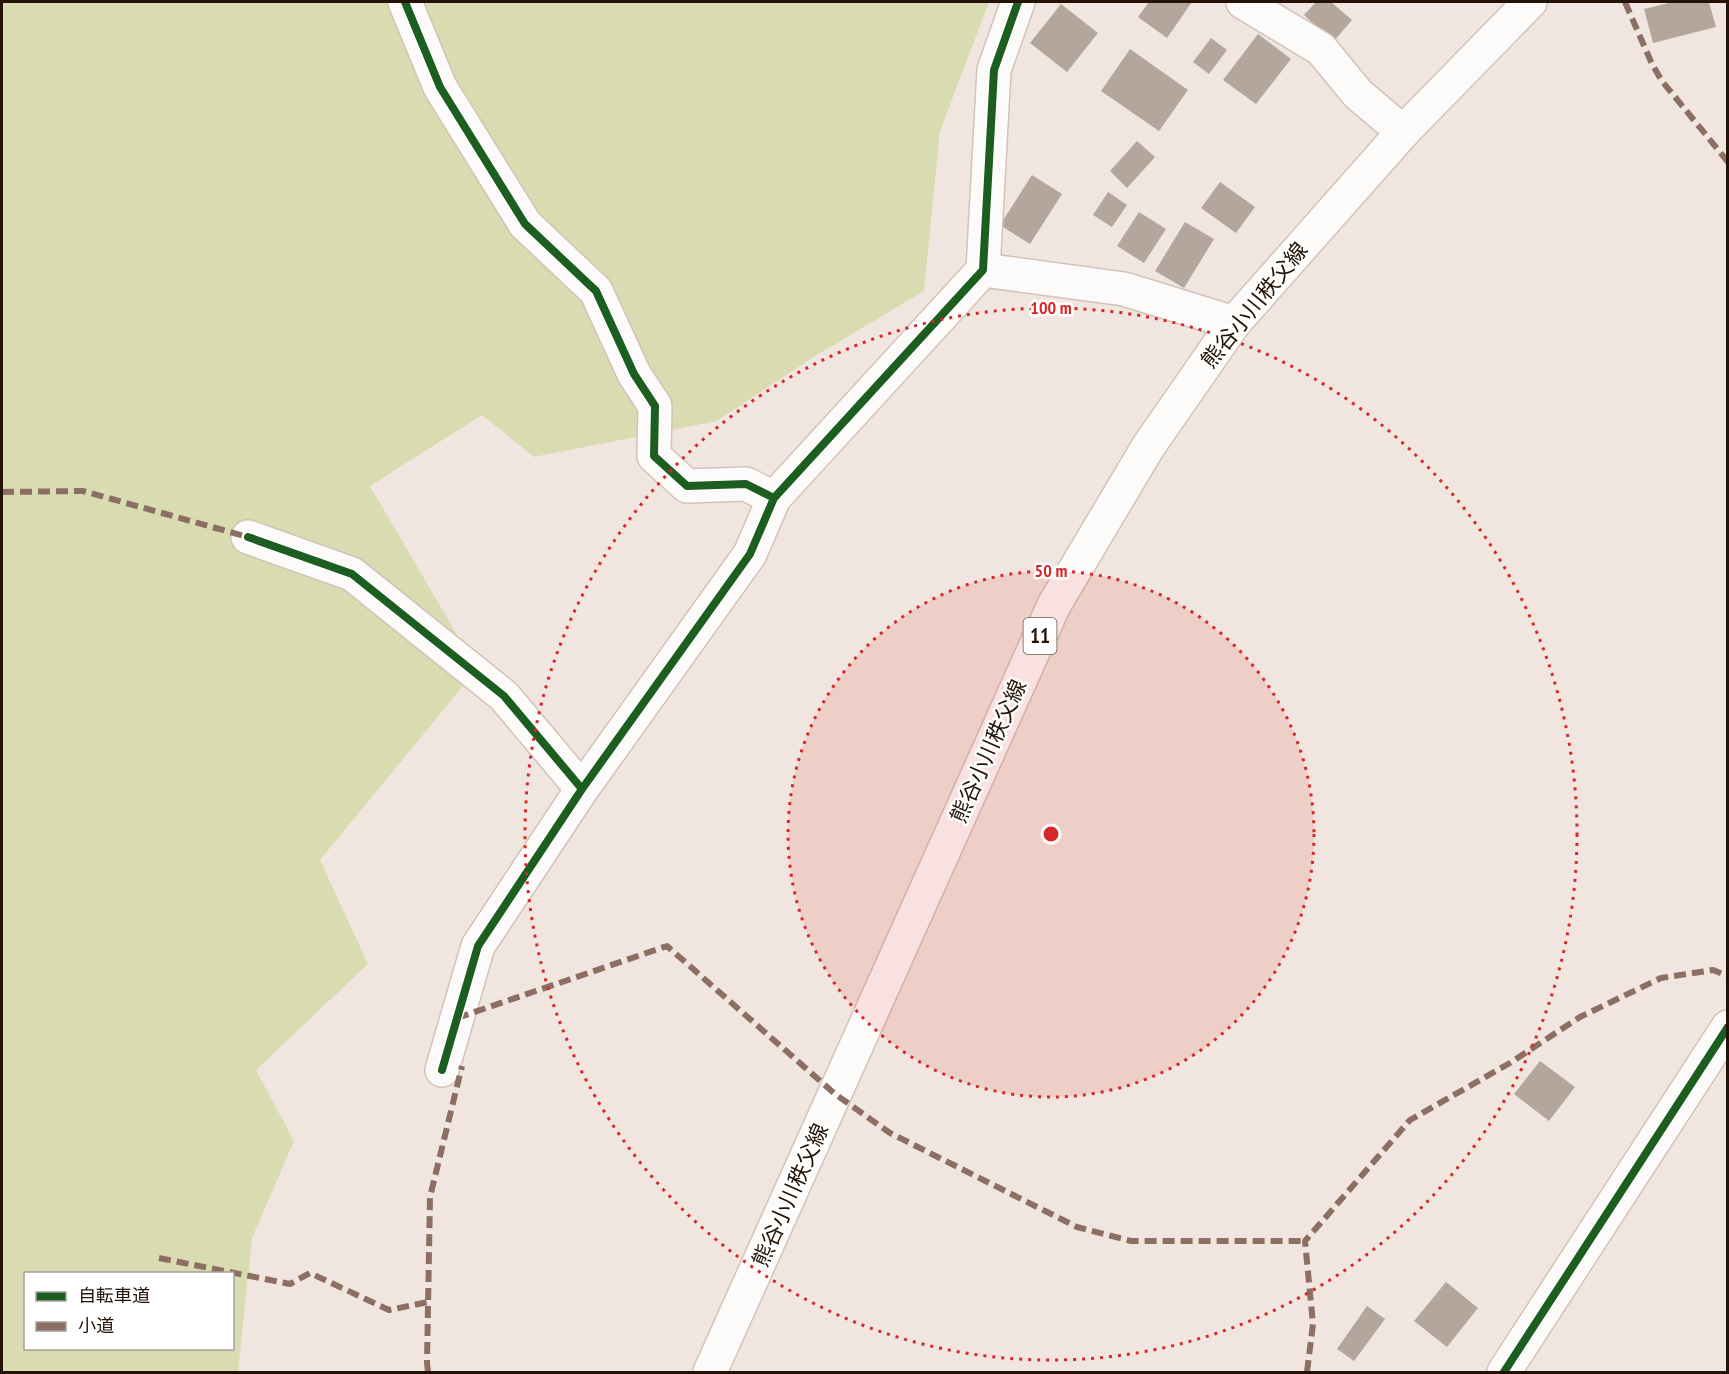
<svg xmlns="http://www.w3.org/2000/svg" width="1729" height="1374" viewBox="0 0 1729 1374" font-family="'PT Sans Narrow','Noto Sans JP',sans-serif">
  <rect width="100%" height="100%" fill="#f1e6df"/>
  <path fill="#d9dcb1" fill-rule="evenodd" d="M 2,2 L 989,2 L 940,131 L 924,291 L 812,358 L 717,421 L 534,457 L 482,415 L 370,486 L 477,669 L 320,860 L 368,964 L 256,1070 L 294,1141 L 252,1238 L 238,1372 L 2,1372 ZM 26,1274 L 232,1274 L 232,1348 L 26,1348 Z"/>
  <path fill="#b3a69c" d="M 1149,2 L 1192,2 L 1167,38 L 1138,17 Z
    M 1316,2 L 1331,2 L 1352,20 L 1333,42 L 1304,15 Z
    M 1673,2 L 1709,2 L 1716,27 L 1653,43 L 1644,9 Z
    M 1061,4 L 1098,33 L 1067,72 L 1030,43 Z
    M 1258,34 L 1291,59 L 1256,104 L 1223,80 Z
    M 1211,38 L 1227,50 L 1209,74 L 1193,62 Z
    M 1130,49 L 1188,90 L 1159,131 L 1101,91 Z
    M 1137,141 L 1155,157 L 1127,188 L 1110,171 Z
    M 1032,175 L 1062,194 L 1030,244 L 1000,225 Z
    M 1220,182 L 1255,207 L 1236,233 L 1201,208 Z
    M 1108,192 L 1127,205 L 1112,227 L 1093,215 Z
    M 1139,212 L 1166,229 L 1144,263 L 1117,246 Z
    M 1185,222 L 1214,239 L 1184,288 L 1155,271 Z
    M 1540,1061 L 1575,1087 L 1549,1121 L 1514,1094 Z
    M 1446,1282 L 1478,1308 L 1447,1347 L 1414,1321 Z
    M 1367,1306 L 1385,1319 L 1354,1361 L 1337,1349 Z"/>
  <g fill="none" stroke-linecap="round" stroke-linejoin="round">
    <g stroke="#d1c3b9" stroke-width="36">
      <path id="minor" d="M 405,2 L 440,87 L 525,224 L 596,291 L 634,374 L 655,406 L 654,456 L 687,486 L 746,484 L 774,498
        M 1243,2 L 1321,49 L 1358,94 L 1403,132
        M 983,270 L 1124,289 L 1234,323
        M 248,537 L 352,574 L 504,696 L 582,789
        M 442,1070 L 478,946 L 582,789 L 750,554 L 774,498 L 983,270 L 994,70 L 1018,2
        M 1504,1372 L 1728,1027"/>
    </g>
    <g stroke="#d1c3b9" stroke-width="36">
      <path id="major" d="M 710,1372 L 1054,605 L 1148,447 L 1234,323 L 1403,132 L 1530,2"/>
    </g>
    <use href="#minor" stroke="#fdfbfa" stroke-width="33"/>
    <use href="#major" stroke="#fdfbfa" stroke-width="33"/>
    <path stroke="#8d6e63" stroke-width="6" stroke-dasharray="12 6" stroke-linecap="butt" d="M 1625,2 L 1652,64 L 1662,81 L 1728,162
      M 2,492 L 83,491 L 248,537
      M 457,1018 L 667,946 L 835,1094 L 890,1133 L 1077,1227 L 1131,1241 L 1305,1241
      M 159,1258 L 290,1284 L 310,1273 L 389,1310 L 428,1302
      M 428,1372 L 427,1363 L 430,1197 L 462,1066
      M 1307,1372 L 1313,1324 L 1305,1241 L 1410,1120 L 1510,1063 L 1580,1017 L 1661,978 L 1713,970 L 1728,976"/>
    <g stroke="#fff" stroke-width="11">
      <path id="cycleway" d="M 405,2 L 440,87 L 525,224 L 596,291 L 634,374 L 655,406 L 654,456 L 687,486 L 746,484 L 774,498
        M 248,537 L 352,574 L 504,696 L 582,789
        M 442,1070 L 478,946 L 582,789 L 750,554 L 774,498 L 983,270 L 994,70 L 1018,2
        M 1504,1372 L 1728,1027"/>
    </g>
    <use href="#cycleway" stroke="#1b5e20" stroke-width="8"/>
  </g>
  <circle cx="1051" cy="834" r="263" fill="#d62828" fill-opacity=".12"/>
  <g fill="none" stroke="#d62828" stroke-width="3" stroke-dasharray="3 6">
    <circle cx="1051" cy="834" r="263"/>
    <circle cx="1051" cy="834" r="526"/>
  </g>
  <g text-anchor="middle" stroke-width="5" stroke-linejoin="round" paint-order="stroke">
    <rect fill="#fff" stroke="#655950" stroke-width="1.5" x="1023.5" y="618" width="33" height="36" rx="4.5"/>
    <g font-size="21" font-weight="bold" fill="#231205">
      <text x="1040" y="643">11</text>
    </g>
    <g font-size="22" fill="#231205" stroke="#fff">
      <text transform="translate(1254 305) rotate(-51)" y="8">熊谷小川秩父線</text>
      <text transform="translate(988 751) rotate(-66)" y="8">熊谷小川秩父線</text>
      <text transform="translate(790 1195) rotate(-66)" y="8">熊谷小川秩父線</text>
    </g>
  </g>
  <circle cx="1051" cy="834" r="9" fill="#d62828" stroke="#fff" stroke-width="3"/>
  <g font-size="18" text-anchor="middle" font-weight="bold" fill="#d62828" stroke="#fff" stroke-width="5" stroke-linejoin="round" paint-order="stroke">
    <text x="1051" y="314">100 m</text>
    <text x="1051" y="577">50 m</text>
  </g>
  <rect width="1729" height="1374" fill="none" stroke="#231205" stroke-width="6"/>
  <rect x="24" y="1272" width="210" height="78" fill="#ffffff" stroke="#a7a09b" stroke-width="1.5"/>
  <rect x="36" y="1292" width="30" height="9" fill="#1b5e20" stroke="#a7a09b" stroke-width="1.5"/>
  <text x="78" y="1302" font-size="18" fill="#231205">自転車道</text>
  <rect x="36" y="1322" width="30" height="9" fill="#8d6e63" stroke="#a7a09b" stroke-width="1.5"/>
  <text x="78" y="1332" font-size="18" fill="#231205">小道</text>
</svg>
